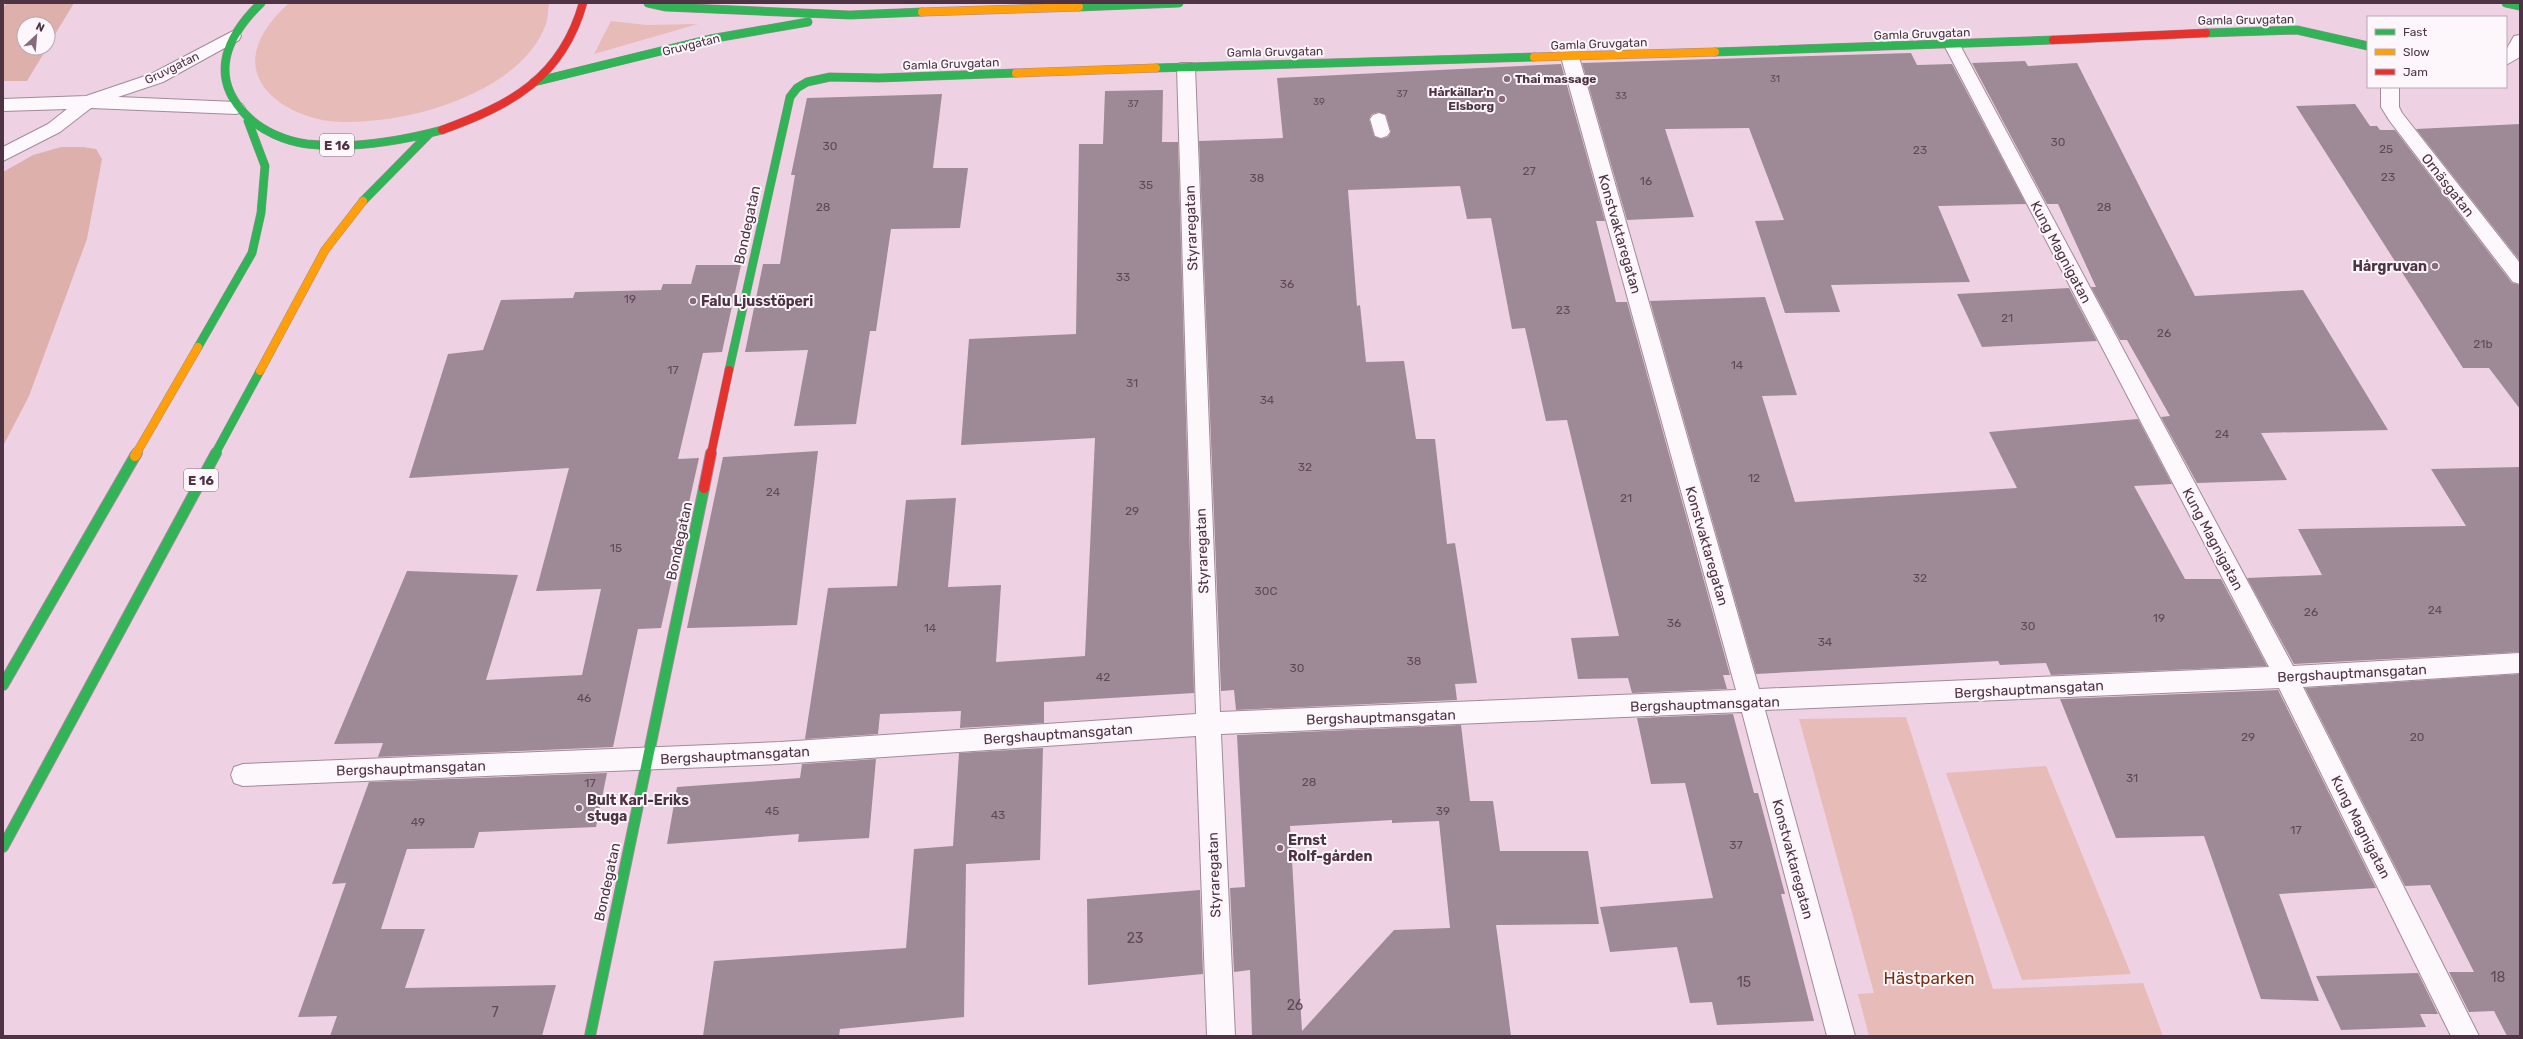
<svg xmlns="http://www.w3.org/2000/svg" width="2523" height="1039" viewBox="0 0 2523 1039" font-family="Rubik,sans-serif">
  <rect width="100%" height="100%" fill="#eed2e3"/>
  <path fill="#e7bbb8" d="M 289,3 L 549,3 C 548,10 548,18 546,24 C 520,96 397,128 329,121 C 288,116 238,85 261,38 C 268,24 278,13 289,3 Z
    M 611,21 L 646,25 L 698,24 L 594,54 Z
    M 1906,717 L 1993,989 L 2143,983 L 2163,1036 L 1869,1036 L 1858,994 L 1874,993 L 1799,719 Z
    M 2046,766 L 2131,974 L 2022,980 L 1946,773 Z"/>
  <path fill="#deb0ab" d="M 6,3 L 74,3 L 48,46 L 48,24 L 24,24 L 24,48 L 47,48 L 27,81 L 3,81 L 3,9 Z
    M 61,147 L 83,147 L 96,149 L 102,159 L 87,239 L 29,396 L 3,446 L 3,172 L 33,155 Z"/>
  <path fill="#9e8997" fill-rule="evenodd" d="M 1911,53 L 1917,65 L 1952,64 L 2026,204 L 1938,206 L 1970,282 L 1831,285 L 1840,312 L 1785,313 L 1755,221 L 1784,220 L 1749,128 L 1665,129 L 1694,217 L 1627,220 L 1582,63 Z
    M 2025,61 L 2028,66 L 2077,63 L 2195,296 L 2303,290 L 2388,430 L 2261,433 L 2287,480 L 2197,483 L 2161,417 L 2170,416 L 2127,340 L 2120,340 L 2091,287 L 2096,287 L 2058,204 L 2047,204 L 1972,63 Z
    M 1561,64 L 1605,221 L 1596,221 L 1616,302 L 1627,302 L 1730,675 L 1723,675 L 1727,689 L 1632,693 L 1628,678 L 1578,679 L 1571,638 L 1619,636 L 1567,420 L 1546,421 L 1525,328 L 1512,329 L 1491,218 L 1467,219 L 1460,186 L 1348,190 L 1357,306 L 1360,305 L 1366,362 L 1404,361 L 1416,439 L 1435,439 L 1447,544 L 1455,543 L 1477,683 L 1455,684 L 1457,700 L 1236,710 L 1234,690 L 1221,691 L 1199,141 L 1283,138 L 1277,78 ZM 1379,112 L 1386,115 L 1391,132 L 1388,137 L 1381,139 L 1374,136 L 1369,119 L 1372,114 Z
    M 1163,90 L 1162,142 L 1178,142 L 1194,693 L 1044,702 L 1044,723 L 960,728 L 961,711 L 880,714 L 878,734 L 805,739 L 828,588 L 897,586 L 906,500 L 956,498 L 948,587 L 1001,585 L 996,662 L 1085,656 L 1095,438 L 961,445 L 969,339 L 1076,334 L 1079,144 L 1103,144 L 1105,91 Z
    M 942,94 L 933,168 L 968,168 L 960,228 L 891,229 L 876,331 L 870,331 L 856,424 L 794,426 L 808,350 L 745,352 L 763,264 L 780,264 L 795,175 L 791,175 L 807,98 Z
    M 2355,104 L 2370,126 L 2377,126 L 2380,130 L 2395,130 L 2512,283 L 2520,285 L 2520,409 L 2489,368 L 2463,368 L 2296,106 Z
    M 2520,124 L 2520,261 L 2416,129 Z
    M 696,265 L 741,265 L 722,352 L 703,353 L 678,459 L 699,458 L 661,628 L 638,629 L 613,747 L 378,757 L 383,743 L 334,744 L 407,571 L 518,575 L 486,680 L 582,675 L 601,589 L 536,591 L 569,468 L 409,478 L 448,354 L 483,350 L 501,300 L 573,298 L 575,292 L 661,290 L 663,284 L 691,284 Z
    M 2069,288 L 2097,341 L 1982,347 L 1957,294 Z
    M 1765,297 L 1797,395 L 1762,396 L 1795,502 L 2017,488 L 1989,432 L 2138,419 L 2172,484 L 2134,486 L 2185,579 L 2221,579 L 2267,666 L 2051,675 L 2046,663 L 2000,665 L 1998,661 L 1756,674 L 1650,301 Z
    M 818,451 L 797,625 L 687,628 L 723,457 Z
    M 2520,467 L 2520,652 L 2294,664 L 2247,578 L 2322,575 L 2298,529 L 2466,526 L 2431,469 Z
    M 2520,674 L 2520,1036 L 2507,1036 L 2494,1011 L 2469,1012 L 2449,972 L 2474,972 L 2430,885 L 2405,886 L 2305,688 Z
    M 2278,690 L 2376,888 L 2279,894 L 2319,1001 L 2261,999 L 2204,836 L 2116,838 L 2060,699 Z
    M 1733,714 L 1754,793 L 1758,793 L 1785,894 L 1781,894 L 1814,1021 L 1717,1025 L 1712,1002 L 1690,1003 L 1677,947 L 1610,952 L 1600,907 L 1713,898 L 1685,783 L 1651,784 L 1637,718 Z
    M 1461,725 L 1470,801 L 1493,801 L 1500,851 L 1588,851 L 1599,924 L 1496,925 L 1511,1036 L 1252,1036 L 1250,970 L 1234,972 L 1230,888 L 1245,887 L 1237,735 ZM 1392,820 L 1392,823 L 1439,821 L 1450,928 L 1394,930 L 1302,1031 L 1290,826 Z
    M 1043,748 L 1040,860 L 966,864 L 964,1017 L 840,1029 L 839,1036 L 703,1036 L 714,961 L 906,948 L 914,849 L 953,846 L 959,753 Z
    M 876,759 L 869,838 L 798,842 L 799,834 L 667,844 L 677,787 L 800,778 L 802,764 Z
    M 607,773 L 596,827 L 479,832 L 474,848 L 407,849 L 381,929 L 425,929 L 405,988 L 556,985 L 542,1036 L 330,1036 L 337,1016 L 298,1017 L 346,883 L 332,884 L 369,782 Z
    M 1200,890 L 1203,974 L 1088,985 L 1087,899 Z
    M 2418,973 L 2438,1014 L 2420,1014 L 2426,1027 L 2341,1030 L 2316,976 Z"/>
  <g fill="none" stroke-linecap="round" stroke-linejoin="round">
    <g stroke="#a28a99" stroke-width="2">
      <path id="lane" d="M 1379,113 L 1385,115 L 1390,132 L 1387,136 L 1381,138 L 1375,136 L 1370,119 L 1373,115 Z"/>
    </g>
    <g stroke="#a28a99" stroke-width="2">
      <path id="street" d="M 233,31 L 239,32 L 241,36 L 239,40 L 163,82 L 118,97 L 236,102 L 242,104 L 245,108 L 242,112 L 236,114 L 91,108 L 60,132 L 3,161 L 3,147 L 48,124 L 67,109 L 3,111 L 3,99 L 86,96 L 151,74 Z
        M 2520,35 L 2520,57 L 2506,65 L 2506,50 L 2514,36 Z
        M 1952,40 L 1958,41 L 1960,45 L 2293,666 L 2520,653 L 2520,673 L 2303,687 L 2479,1036 L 2451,1036 L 2279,688 L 1765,710 L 1855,1036 L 1827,1036 L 1742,712 L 1221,734 L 1235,1036 L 1207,1036 L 1196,736 L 780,764 L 243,786 L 234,783 L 231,775 L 234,767 L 243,764 L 780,742 L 1196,714 L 1177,67 L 1180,63 L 1192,63 L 1195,67 L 1220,712 L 1736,690 L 1561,57 L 1564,53 L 1576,53 L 1579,57 L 1759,689 L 2269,667 L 1944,45 L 1946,41 Z
        M 2381,87 L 2399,87 L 2399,107 L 2402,113 L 2520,263 L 2520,284 L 2513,282 L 2389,120 L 2381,107 Z"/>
    </g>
    <g stroke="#a28a99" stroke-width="9">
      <path id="fast-far1" d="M 261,3 C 226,37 208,77 247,116 C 262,131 285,141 307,144 C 353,149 397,142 442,130
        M 648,3 L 666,7 L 850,15 L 922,12
        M 2506,3 L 2520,6
        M 1079,7 L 1179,3
        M 2206,33 L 2297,30 L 2368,46
        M 1715,52 L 2053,40
        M 1156,68 L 1534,57
        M 534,82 L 710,39 L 808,22
        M 363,201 L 429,134
        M 198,347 L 252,253 L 261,213 L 265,166 L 248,121
        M 729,370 L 790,97 L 797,88 L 807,82 L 830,77 L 879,78 L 1016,73
        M 215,454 L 260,371"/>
    </g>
    <g stroke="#a28a99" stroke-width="12">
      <path id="fast" d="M 3,685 L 135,456
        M 3,847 L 216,453
        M 590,1036 L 704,488"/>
    </g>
    <g stroke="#a28a99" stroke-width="9">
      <path id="slow-far1" d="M 922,12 L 1079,7
        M 1534,57 L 1715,52
        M 1016,73 L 1156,68
        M 260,371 L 325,250 L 363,201
        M 136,454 L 198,347"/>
    </g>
    <g stroke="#a28a99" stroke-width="12">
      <path id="slow" d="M 135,456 L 137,453"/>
    </g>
    <g stroke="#a28a99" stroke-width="9">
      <path id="jam-far1" d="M 2053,40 L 2206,33
        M 442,130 C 511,105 562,78 583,3
        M 711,454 L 729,370"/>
    </g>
    <g stroke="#a28a99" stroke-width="12">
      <path id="jam" d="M 704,488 L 711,453"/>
    </g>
    <use href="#lane" fill="#fcf8fb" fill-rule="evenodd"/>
    <use href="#street" fill="#fcf8fb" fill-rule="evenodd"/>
    <use href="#fast-far1" stroke="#30b455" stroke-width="8"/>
    <use href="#fast" stroke="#30b455" stroke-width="10"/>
    <use href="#slow-far1" stroke="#ff9f0a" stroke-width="8"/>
    <use href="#slow" stroke="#ff9f0a" stroke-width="10"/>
    <use href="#jam-far1" stroke="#e5322d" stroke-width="8"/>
    <use href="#jam" stroke="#e5322d" stroke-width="10"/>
  </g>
  <g fill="#856b7b" stroke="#fdf6fb" stroke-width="1.5">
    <circle cx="1507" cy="79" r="4"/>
    <circle cx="1502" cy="99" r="4"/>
    <circle cx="2435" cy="266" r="4"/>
    <circle cx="693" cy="301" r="4"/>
    <circle cx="579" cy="808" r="4"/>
    <circle cx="1280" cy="848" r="4"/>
  </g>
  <g text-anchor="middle" stroke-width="4" stroke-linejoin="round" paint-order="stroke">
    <g font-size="10" fill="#614858">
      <text x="1775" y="82">31</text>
      <text x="1402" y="97">37</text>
      <text x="1621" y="99">33</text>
      <text x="1319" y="105">39</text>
      <text x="1133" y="107">37</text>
    </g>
    <g font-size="12" fill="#4d3343" stroke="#fdf6fb">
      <text transform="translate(2246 20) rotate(-1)" y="4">Gamla Gruvgatan</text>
      <text transform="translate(1922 34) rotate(-2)" y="4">Gamla Gruvgatan</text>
      <text transform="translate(1599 44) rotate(-2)" y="4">Gamla Gruvgatan</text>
      <text transform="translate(691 45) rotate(-14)" y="4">Gruvgatan</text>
      <text transform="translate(1275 52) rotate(-1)" y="4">Gamla Gruvgatan</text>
      <text transform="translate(951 64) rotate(-2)" y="4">Gamla Gruvgatan</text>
      <text transform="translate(172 68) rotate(-26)" y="4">Gruvgatan</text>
    </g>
    <g font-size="12" font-weight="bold" fill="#4d3343" stroke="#fdf6fb" text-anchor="start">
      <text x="1515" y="83">Thai massage</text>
      <text x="1494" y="96" text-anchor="end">Hårkällar'n<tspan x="1494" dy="14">Elsborg</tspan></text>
    </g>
    <g font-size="12" fill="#614858">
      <text x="2058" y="146">30</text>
      <text x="830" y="150">30</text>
      <text x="2386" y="153">25</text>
      <text x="1920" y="154">23</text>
      <text x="1529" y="175">27</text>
      <text x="2388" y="181">23</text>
      <text x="1257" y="182">38</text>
      <text x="1646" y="185">16</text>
      <text x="1146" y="189">35</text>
      <text x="823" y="211">28</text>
      <text x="2104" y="211">28</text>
      <text x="1123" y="281">33</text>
      <text x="1287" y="288">36</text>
      <text x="630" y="303">19</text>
      <text x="1563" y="314">23</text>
      <text x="2007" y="322">21</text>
      <text x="2164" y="337">26</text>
      <text x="2483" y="348">21b</text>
      <text x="1737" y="369">14</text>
      <text x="673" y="374">17</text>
      <text x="1132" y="387">31</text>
      <text x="1267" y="404">34</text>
      <text x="2222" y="438">24</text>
      <text x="1305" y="471">32</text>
      <text x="1754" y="482">12</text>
      <text x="773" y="496">24</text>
      <text x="1626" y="502">21</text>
      <text x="1132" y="515">29</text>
      <text x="616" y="552">15</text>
      <text x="1920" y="582">32</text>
      <text x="1266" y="595">30C</text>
      <text x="2435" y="614">24</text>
      <text x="2311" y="616">26</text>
      <text x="2159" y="622">19</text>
      <text x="1674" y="627">36</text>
      <text x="2028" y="630">30</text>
      <text x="930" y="632">14</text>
      <text x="1825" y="646">34</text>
      <text x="1414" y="665">38</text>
      <text x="1297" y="672">30</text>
      <text x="1103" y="681">42</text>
      <text x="584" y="702">46</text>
      <text x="2248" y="741">29</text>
      <text x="2417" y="741">20</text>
      <text x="2132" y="782">31</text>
      <text x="1309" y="786">28</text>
      <text x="590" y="787">17</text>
      <text x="772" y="815">45</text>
      <text x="1443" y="815">39</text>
      <text x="998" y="819">43</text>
      <text x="418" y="826">49</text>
      <text x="2296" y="834">17</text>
      <text x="1736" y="849">37</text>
    </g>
    <g fill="#fdf6fb" stroke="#826e7a" stroke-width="1">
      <rect x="320" y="134" width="34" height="22" rx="3"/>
      <rect x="184" y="469" width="34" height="22" rx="3"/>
    </g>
    <g font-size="13" font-weight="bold" fill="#4d3343">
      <text x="337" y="150">E 16</text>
      <text x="201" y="485">E 16</text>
    </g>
    <g font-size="14" fill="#4d3343" stroke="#fdf6fb">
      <text transform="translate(2448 185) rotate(52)" y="5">Ornäsgatan</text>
      <text transform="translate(747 225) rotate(-78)" y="5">Bondegatan</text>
      <text transform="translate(1191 228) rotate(-92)" y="5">Styraregatan</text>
      <text transform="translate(1620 234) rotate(74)" y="5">Konstvaktaregatan</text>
      <text transform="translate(2061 252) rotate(62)" y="5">Kung Magnigatan</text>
      <text transform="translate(2213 539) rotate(62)" y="5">Kung Magnigatan</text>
      <text transform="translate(679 541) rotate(-78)" y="5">Bondegatan</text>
      <text transform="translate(1707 546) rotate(74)" y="5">Konstvaktaregatan</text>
      <text transform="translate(1202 551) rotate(-92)" y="5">Styraregatan</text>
      <text transform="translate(2352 673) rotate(-3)" y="5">Bergshauptmansgatan</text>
      <text transform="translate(2029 689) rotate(-3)" y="5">Bergshauptmansgatan</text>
      <text transform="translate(1705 704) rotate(-2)" y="5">Bergshauptmansgatan</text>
      <text transform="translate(1381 717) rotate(-2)" y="5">Bergshauptmansgatan</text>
      <text transform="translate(1058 734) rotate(-4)" y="5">Bergshauptmansgatan</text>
      <text transform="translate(735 755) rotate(-3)" y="5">Bergshauptmansgatan</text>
      <text transform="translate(411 768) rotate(-2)" y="5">Bergshauptmansgatan</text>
      <text transform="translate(2361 827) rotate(63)" y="5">Kung Magnigatan</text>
      <text transform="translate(1793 859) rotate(75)" y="5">Konstvaktaregatan</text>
      <text transform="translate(1214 875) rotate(-92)" y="5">Styraregatan</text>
      <text transform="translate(607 882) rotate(-78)" y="5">Bondegatan</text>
    </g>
    <g font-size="14" font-weight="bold" fill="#4d3343" stroke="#fdf6fb" text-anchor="start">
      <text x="2427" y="271" text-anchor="end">Hårgruvan</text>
      <text x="701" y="306">Falu Ljusstöperi</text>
      <text x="587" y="805">Bult Karl-Eriks<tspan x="587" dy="16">stuga</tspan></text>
      <text x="1288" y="845">Ernst<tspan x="1288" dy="16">Rolf-gården</tspan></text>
    </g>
    <g font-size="14" fill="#614858">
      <text x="1135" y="943">23</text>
      <text x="2498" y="982">18</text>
      <text x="1744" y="987">15</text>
      <text x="1295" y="1010">26</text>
      <text x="495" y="1017">7</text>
    </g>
    <g font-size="17" fill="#793010" stroke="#fdf6fb">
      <text x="1929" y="984">Hästparken</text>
    </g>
  </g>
  <rect width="2523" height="1039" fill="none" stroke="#4d3343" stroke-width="8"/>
  <rect x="2367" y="16" width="140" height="72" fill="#fdf6fb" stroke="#b7a8b1"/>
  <rect x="2375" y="29" width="20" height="6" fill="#30b455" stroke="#b7a8b1"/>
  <text x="2403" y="36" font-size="12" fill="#4d3343">Fast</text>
  <rect x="2375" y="49" width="20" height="6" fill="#ff9f0a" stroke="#b7a8b1"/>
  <text x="2403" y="56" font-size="12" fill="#4d3343">Slow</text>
  <rect x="2375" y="69" width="20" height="6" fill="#e5322d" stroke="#b7a8b1"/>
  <text x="2403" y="76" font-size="12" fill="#4d3343">Jam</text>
  <g transform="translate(36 36) rotate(26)"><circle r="19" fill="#fdf6fb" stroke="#b7a8b1"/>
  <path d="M0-3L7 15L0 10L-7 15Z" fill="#856b7b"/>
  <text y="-6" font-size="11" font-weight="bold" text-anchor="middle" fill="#4d3343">N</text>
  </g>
</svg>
